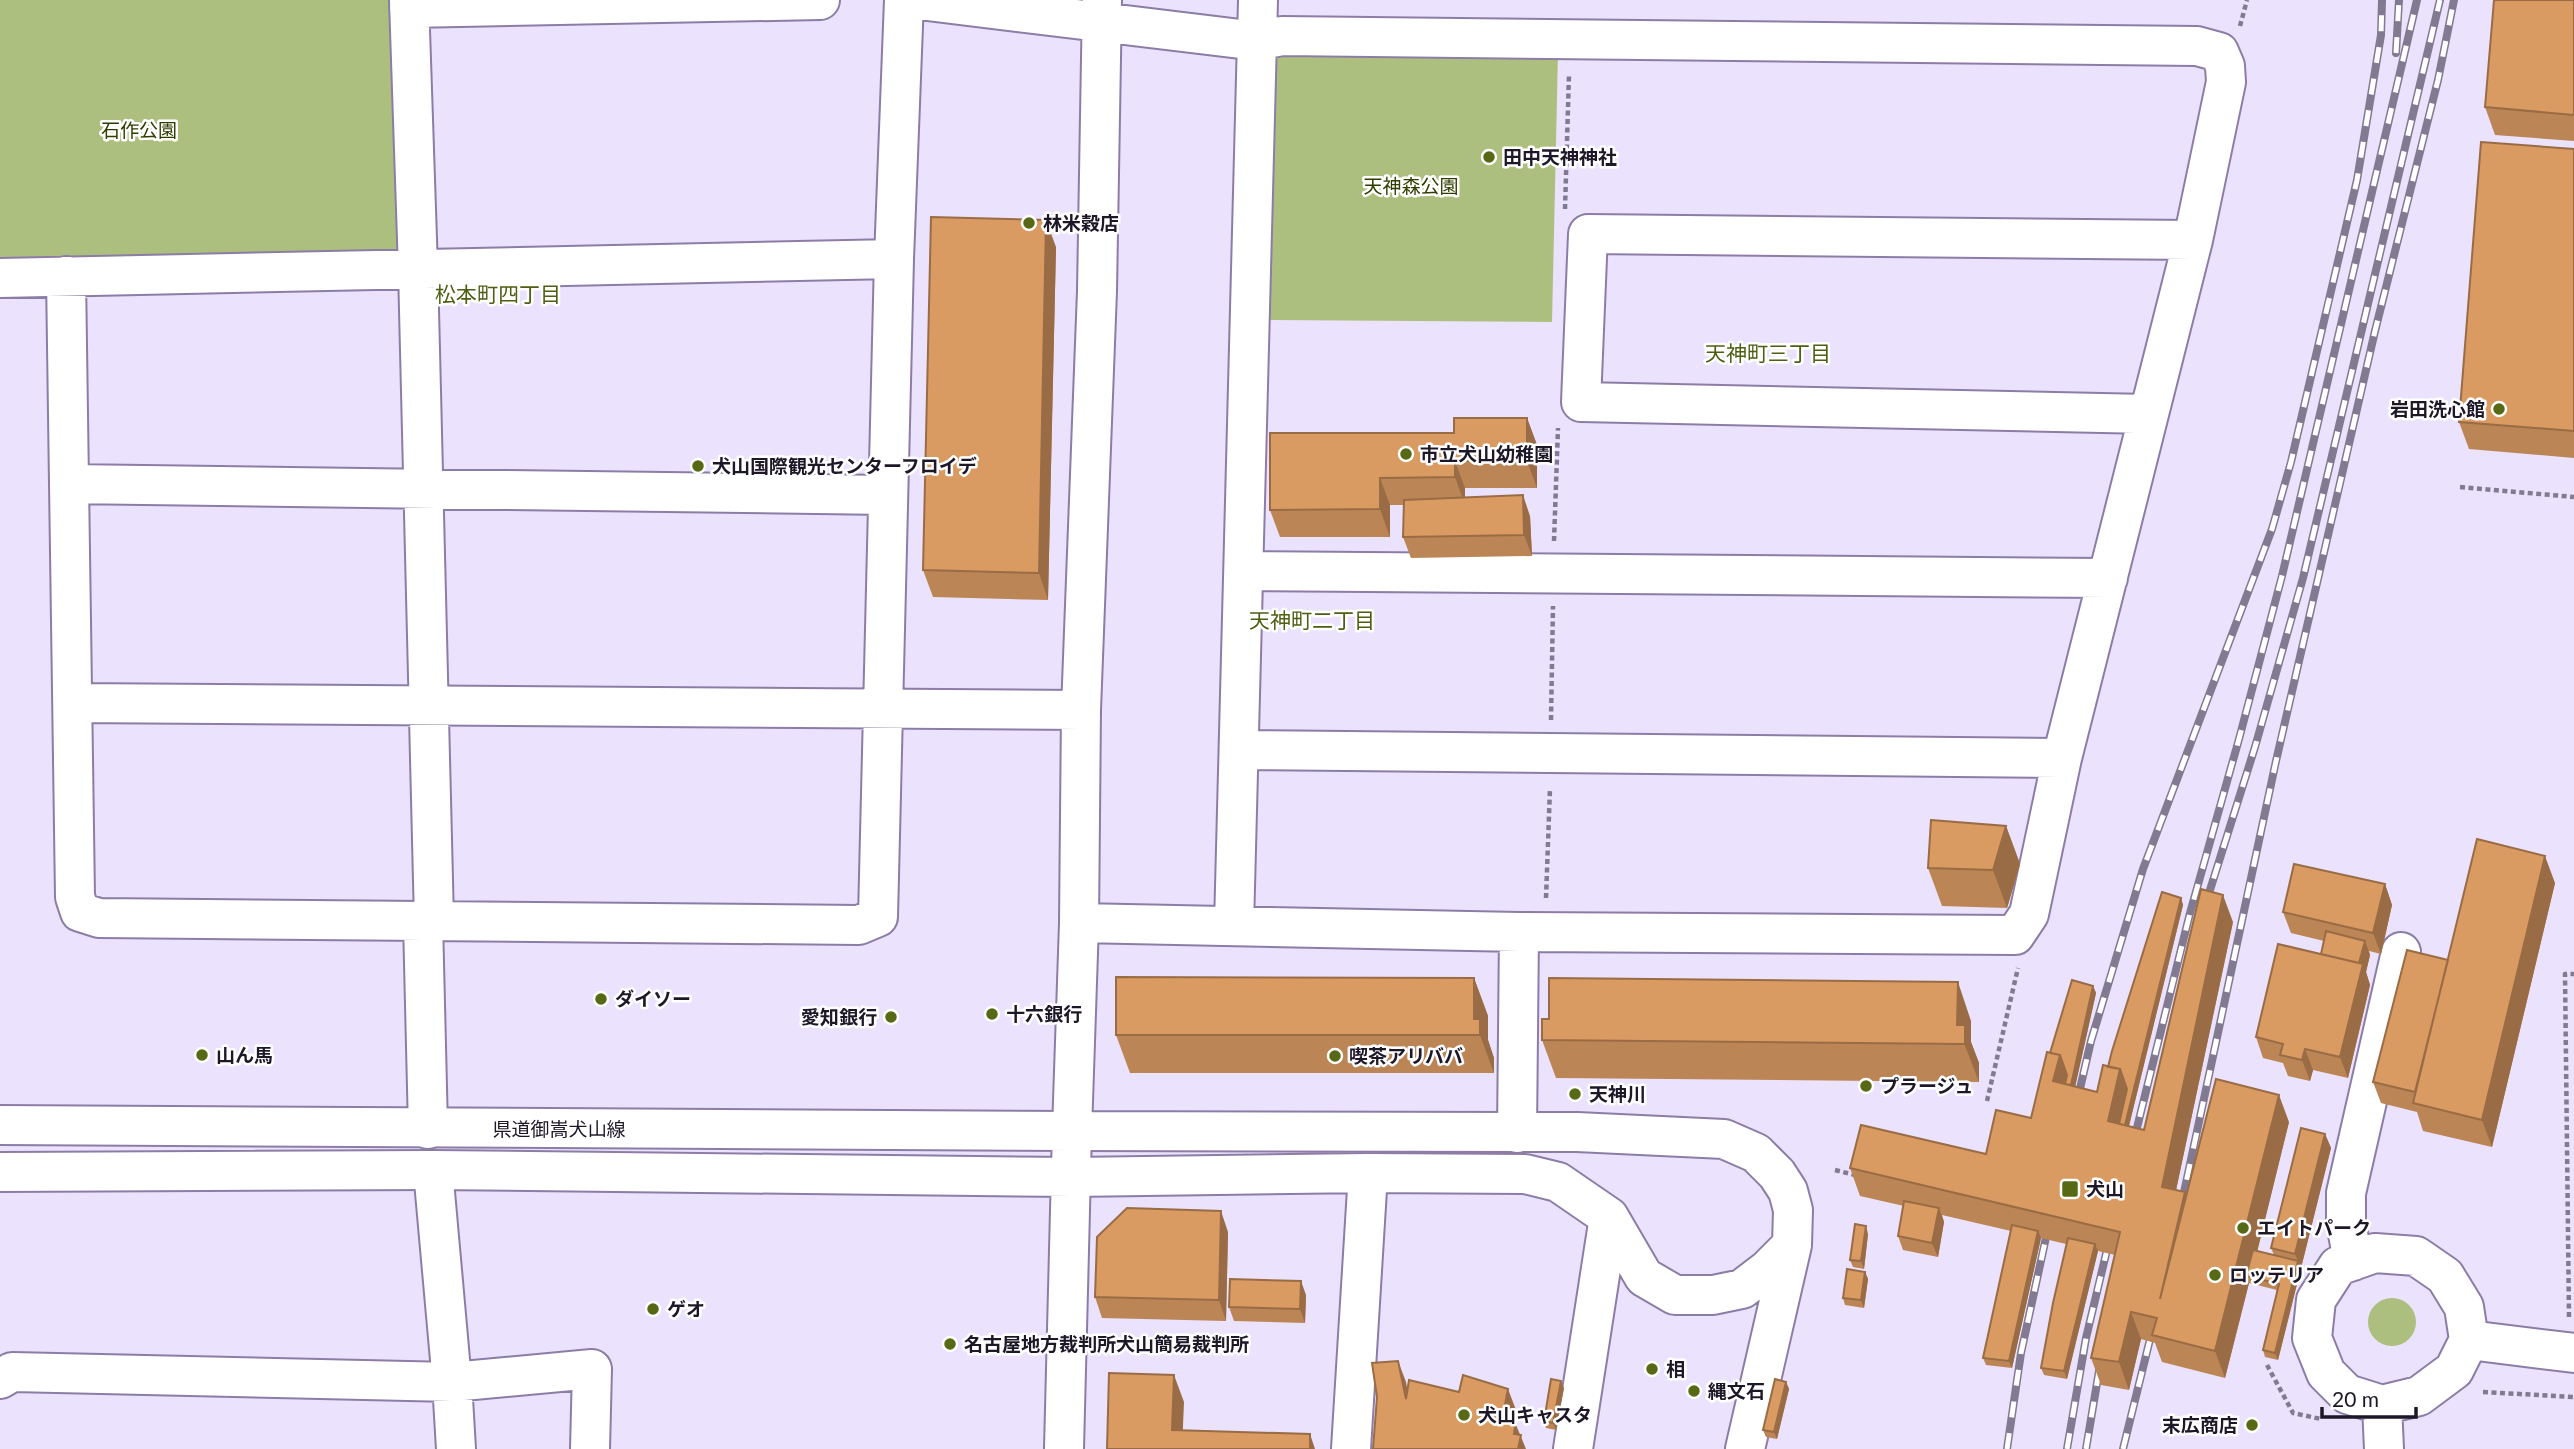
<svg xmlns="http://www.w3.org/2000/svg" width="2574" height="1449" viewBox="0 0 2574 1449" font-family="Lato,'Noto Sans JP',sans-serif">
  <rect width="100%" height="100%" fill="#ebe2fd"/>
  <path fill="#adbf7f" d="M 0,0 L 393,0 L 400,255 L 0,263 Z
    M 1282,50 L 1558,53 L 1552,322 L 1265,320 L 1271,61 Z
    M2368 1322a24 24 0 1 1 48 0a24 24 0 1 1-48 0Z"/>
  <g fill="none" stroke-linecap="round" stroke-linejoin="round">
    <g stroke="#8c7da6" stroke-width="42">
      <path id="minor" d="M 409,0 L 418,269 L 434,921
        M 919,0 L 1257,41 L 1282,36 L 2197,46 L 2219,52 L 2225,66 L 2226,82 L 2193,240 L 2062,758 L 2029,914 L 2015,935 L 1519,932 L 1079,923
        M 1102,0 L 1097,291 L 1081,710 L 1079,923 L 1072,1131 L 1577,1132 L 1724,1139 L 1756,1153 L 1777,1174 L 1788,1191 L 1793,1210 L 1792,1245 L 1745,1449
        M 409,8 L 820,0
        M 66,276 L 75,897 L 80,912 L 99,918 L 859,925 L 878,917 L 894,259 L 904,0
        M 0,278 L 894,259
        M 2148,414 L 1581,402 L 1588,234 L 2193,240
        M 69,484 L 888,495
        M 1244,571 L 2108,578
        M 73,703 L 1081,710
        M 1239,750 L 2062,758
        M 423,921 L 428,1129
        M 1234,926 L 1258,0
        M 1517,1133 L 1519,932
        M 433,1170 L 452,1382 L 456,1449
        M 1072,1177 L 1368,1173 L 1525,1174 L 1558,1182 L 1609,1217 L 1573,1449
        M 1609,1217 L 1644,1277 L 1675,1295 L 1713,1295 L 1742,1289 L 1767,1270 L 1792,1245
        M 2375,1253 L 2416,1256 L 2445,1276 L 2464,1307 L 2469,1340 L 2454,1370 L 2419,1396 L 2382,1405 L 2347,1394 L 2326,1373 L 2312,1338 L 2316,1300 L 2338,1266 Z
        M 2353,1261 L 2346,1223 L 2346,1193 L 2401,952
        M 0,1379 L 12,1372 L 452,1382 L 592,1369 L 590,1449
        M 2382,1405 L 2384,1449
        M 1351,1449 L 1368,1173"/>
    </g>
    <g stroke="#8c7da6" stroke-width="42">
      <path id="major" d="M 0,1125 L 1072,1131 L 1064,1449
        M 0,1172 L 433,1170 L 1072,1177
        M 2469,1340 L 2574,1353"/>
    </g>
    <path stroke="#827a90" stroke-width="4.5" stroke-dasharray="5 3.5" stroke-linecap="butt" d="M 2240,26 L 2247,0
      M 1565,209 L 1569,74
      M 2460,487 L 2574,497
      M 1554,541 L 1558,428
      M 1551,720 L 1553,606
      M 1546,898 L 1550,788
      M 1987,1101 L 2018,968
      M 1835,1170 L 1855,1175
      M 2569,1317 L 2565,974 L 2574,974
      M 2267,1365 L 2293,1413 L 2321,1419
      M 2483,1392 L 2574,1397"/>
    <use href="#minor" stroke="#fff" stroke-width="38"/>
    <use href="#major" stroke="#fff" stroke-width="38"/>
    <g stroke="#827a90" stroke-width="8">
      <path id="rail" d="M 2396,53 L 2399,0
        M 2204,909 L 2255,747 L 2303,578 L 2440,0
        M 2076,1106 L 2091,1041 L 2143,869 L 2272,529 L 2291,462 L 2357,180 L 2381,35 L 2382,0
        M 2132,1148 L 2190,913 L 2239,739 L 2282,576 L 2417,0
        M 2180,1211 L 2276,761 L 2375,331 L 2438,80 L 2454,0
        M 2007,1449 L 2021,1353 L 2050,1219
        M 2067,1449 L 2086,1338 L 2111,1233
        M 2086,1449 L 2101,1359
        M 2123,1449 L 2154,1323"/>
    </g>
    <use href="#rail" stroke="#fff" stroke-width="5" stroke-dasharray="16" stroke-linecap="butt"/>
  </g>
  <path fill="#bb8555" d="M 2574,0 L 2574,141 L 2495,135 L 2485,107 Z
    M 2574,149 L 2574,458 L 2469,449 L 2459,422 Z
    M 1056,247 L 1048,600 L 933,597 L 923,570 Z
    M 1527,418 L 1537,445 L 1537,488 L 1465,488 L 1465,497 L 1530,516 L 1532,556 L 1411,558 L 1403,537 L 1404,505 L 1390,505 L 1390,537 L 1280,537 L 1270,510 L 1454,433 Z
    M 2006,826 L 2020,864 L 2007,908 L 1942,906 L 1928,868 Z
    M 2555,883 L 2492,1147 L 2423,1131 L 2417,1112 L 2381,1103 L 2373,1082 L 2448,960 Z
    M 2385,884 L 2392,905 L 2381,954 L 2369,951 L 2370,955 L 2366,972 L 2370,985 L 2348,1078 L 2313,1070 L 2310,1081 L 2288,1076 L 2283,1063 L 2263,1058 L 2256,1037 L 2321,954 L 2324,941 L 2291,933 L 2283,912 Z
    M 2181,898 L 2183,905 L 2129,1126 L 2144,1130 L 2233,922 L 2176,1190 L 2187,1195 L 2289,1122 L 2257,1251 L 2274,1255 L 2271,1248 L 2325,1134 L 2331,1148 L 2278,1360 L 2265,1357 L 2263,1350 L 2277,1290 L 2249,1283 L 2225,1378 L 2162,1362 L 2155,1343 L 2141,1339 L 2129,1390 L 2101,1385 L 2091,1358 L 2115,1255 L 2098,1251 L 2067,1379 L 2044,1375 L 2041,1368 L 2066,1244 L 2041,1238 L 2012,1368 L 1986,1365 L 1983,1358 L 2011,1231 L 1942,1215 L 1944,1222 L 1938,1257 L 1903,1250 L 1898,1236 L 1904,1206 L 1860,1196 L 1850,1168 L 1986,1154 L 2031,1118 L 2050,1053 L 2093,986 L 2096,993 L 2075,1086 L 2097,1092 Z
    M 1474,978 L 1488,1016 L 1488,1040 L 1494,1058 L 1494,1073 L 1130,1073 L 1116,1035 Z
    M 1971,1021 L 1971,1042 L 1979,1063 L 1979,1082 L 1556,1078 L 1542,1040 Z
    M 1228,1232 L 1226,1321 L 1102,1318 L 1095,1297 Z
    M 1868,1234 L 1864,1269 L 1853,1267 L 1850,1260 Z
    M 1865,1272 L 1868,1279 L 1864,1308 L 1845,1305 L 1843,1298 Z
    M 1306,1295 L 1305,1323 L 1234,1321 L 1229,1307 Z
    M 1786,1382 L 1789,1389 L 1777,1439 L 1766,1437 L 1763,1430 Z
    M 1564,1388 L 1556,1430 L 1546,1428 L 1544,1421 Z"/>
  <path fill="#996c45" d="M 1046,220 L 1056,247 L 1048,600 L 1039,573 Z
    M 1527,418 L 1537,445 L 1537,488 L 1527,461 Z
    M 1455,461 L 1465,488 L 1465,505 L 1455,477 Z
    M 1380,478 L 1390,505 L 1390,537 L 1380,509 Z
    M 1523,495 L 1530,516 L 1532,556 L 1524,535 Z
    M 2006,826 L 2020,864 L 2007,908 L 1993,870 Z
    M 2545,856 L 2555,883 L 2492,1147 L 2482,1120 Z
    M 2385,884 L 2392,905 L 2381,954 L 2373,933 Z
    M 2223,895 L 2233,922 L 2171,1214 L 2162,1187 Z
    M 2181,898 L 2183,905 L 2123,1150 L 2120,1143 Z
    M 2365,941 L 2370,955 L 2366,972 L 2370,985 L 2348,1078 L 2340,1057 L 2358,968 Z
    M 1474,978 L 1488,1016 L 1488,1040 L 1494,1058 L 1494,1073 L 1474,1019 Z
    M 1958,982 L 1971,1021 L 1971,1042 L 1979,1063 L 1979,1082 L 1957,1025 Z
    M 2093,986 L 2096,993 L 2070,1110 L 2067,1103 Z
    M 2305,1049 L 2313,1070 L 2310,1081 L 2302,1060 Z
    M 2060,1055 L 2069,1082 L 2039,1138 Z
    M 2120,1069 L 2130,1097 L 2119,1142 L 2108,1121 Z
    M 2279,1095 L 2289,1122 L 2251,1277 L 2246,1276 L 2249,1283 L 2225,1378 L 2215,1351 Z
    M 2325,1134 L 2331,1148 L 2278,1360 L 2275,1353 L 2298,1261 L 2295,1254 Z
    M 2185,1192 L 2195,1219 L 2160,1299 Z
    M 1939,1208 L 1944,1222 L 1938,1257 L 1932,1243 Z
    M 1221,1211 L 1228,1232 L 1226,1321 L 1219,1300 Z
    M 1866,1226 L 1868,1234 L 1864,1269 L 1861,1261 Z
    M 2038,1231 L 2041,1238 L 2012,1368 L 2009,1361 Z
    M 2095,1244 L 2098,1251 L 2067,1379 L 2064,1371 Z
    M 1865,1272 L 1868,1279 L 1864,1308 L 1861,1300 Z
    M 1301,1281 L 1306,1295 L 1305,1323 L 1300,1309 Z
    M 2131,1312 L 2141,1339 L 2129,1390 L 2119,1362 Z
    M 1398,1361 L 1406,1382 L 1413,1420 L 1406,1399 Z
    M 1174,1375 L 1184,1402 L 1182,1449 L 1172,1430 Z
    M 1561,1381 L 1564,1388 L 1556,1430 L 1553,1423 Z
    M 1786,1382 L 1789,1389 L 1777,1439 L 1774,1432 Z
    M 1508,1389 L 1516,1410 L 1514,1420 L 1526,1449 L 1518,1449 L 1503,1415 Z
    M 1310,1434 L 1315,1449 L 1310,1449 Z"/>
  <path fill="#da9b63" stroke="#996c45" stroke-width="2" d="M 2494,0 L 2574,0 L 2574,115 L 2485,107 Z
    M 2481,142 L 2574,149 L 2574,431 L 2459,422 Z
    M 931,217 L 1046,220 L 1039,573 L 923,570 Z
    M 1454,418 L 1527,418 L 1527,461 L 1455,461 L 1455,477 L 1380,478 L 1380,509 L 1270,510 L 1270,433 L 1454,433 Z
    M 1523,495 L 1524,535 L 1403,537 L 1404,500 Z
    M 1931,820 L 2006,826 L 1993,870 L 1928,868 Z
    M 2477,839 L 2545,856 L 2482,1120 L 2413,1103 Z
    M 2294,864 L 2385,884 L 2373,933 L 2283,912 Z
    M 2201,889 L 2223,895 L 2162,1187 L 2185,1192 L 2160,1299 L 2216,1079 L 2279,1095 L 2215,1351 L 2152,1335 L 2157,1318 L 2131,1312 L 2119,1362 L 2091,1358 L 2120,1232 L 1850,1168 L 1861,1125 L 1986,1154 L 1996,1110 L 2031,1118 L 2047,1052 L 2060,1055 L 2053,1081 L 2097,1092 L 2103,1065 L 2120,1069 L 2108,1121 L 2144,1130 Z
    M 2162,892 L 2181,898 L 2125,1125 L 2119,1124 L 2127,1089 L 2120,1069 L 2108,1067 L 2112,1051 Z
    M 2326,931 L 2365,941 L 2359,963 L 2321,954 Z
    M 2278,944 L 2363,964 L 2340,1057 L 2305,1049 L 2302,1060 L 2280,1055 L 2283,1044 L 2256,1037 Z
    M 2407,950 L 2448,960 L 2415,1092 L 2373,1082 Z
    M 1116,977 L 1474,978 L 1474,1019 L 1480,1019 L 1480,1035 L 1116,1035 Z
    M 1549,978 L 1958,982 L 1957,1025 L 1965,1025 L 1965,1044 L 1542,1040 L 1542,1019 L 1549,1019 Z
    M 2072,980 L 2093,986 L 2071,1085 L 2065,1084 L 2067,1075 L 2060,1055 L 2050,1053 Z
    M 2301,1128 L 2325,1134 L 2295,1254 L 2271,1248 Z
    M 1904,1201 L 1939,1208 L 1932,1243 L 1898,1236 Z
    M 1127,1208 L 1221,1211 L 1219,1300 L 1095,1297 L 1097,1237 Z
    M 1855,1224 L 1866,1226 L 1861,1261 L 1850,1260 Z
    M 2012,1225 L 2038,1231 L 2009,1361 L 1983,1358 Z
    M 2068,1238 L 2095,1244 L 2064,1371 L 2041,1368 L 2053,1303 Z
    M 2253,1250 L 2298,1261 L 2275,1353 L 2263,1350 L 2279,1284 L 2246,1276 Z
    M 1847,1269 L 1865,1272 L 1861,1300 L 1843,1298 Z
    M 1230,1279 L 1301,1281 L 1300,1309 L 1229,1307 Z
    M 1398,1361 L 1406,1399 L 1409,1380 L 1459,1392 L 1463,1375 L 1508,1389 L 1503,1415 L 1513,1417 L 1511,1425 L 1515,1426 L 1514,1434 L 1521,1435 L 1518,1449 L 1373,1449 L 1377,1397 L 1372,1363 Z
    M 1109,1373 L 1174,1375 L 1172,1430 L 1310,1434 L 1310,1449 L 1107,1449 Z
    M 1551,1379 L 1561,1381 L 1553,1423 L 1544,1421 Z
    M 1775,1379 L 1786,1382 L 1774,1432 L 1763,1430 Z"/>
  <g fill="#576915" stroke="#fff" stroke-width="2.5">
    <circle cx="1489" cy="157" r="7"/>
    <circle cx="1029" cy="223" r="7"/>
    <circle cx="2499" cy="409" r="7"/>
    <circle cx="1406" cy="454" r="7"/>
    <circle cx="698" cy="466" r="7"/>
    <circle cx="601" cy="999" r="7"/>
    <circle cx="992" cy="1014" r="7"/>
    <circle cx="891" cy="1017" r="7"/>
    <circle cx="202" cy="1055" r="7"/>
    <circle cx="1335" cy="1056" r="7"/>
    <circle cx="1866" cy="1086" r="7"/>
    <circle cx="1575" cy="1094" r="7"/>
    <rect x="2061" y="1180" width="18" height="18" rx="3.5"/>
    <circle cx="2243" cy="1228" r="7"/>
    <circle cx="2215" cy="1275" r="7"/>
    <circle cx="653" cy="1309" r="7"/>
    <circle cx="950" cy="1344" r="7"/>
    <circle cx="1652" cy="1369" r="7"/>
    <circle cx="1694" cy="1391" r="7"/>
    <circle cx="1464" cy="1415" r="7"/>
    <circle cx="2252" cy="1425" r="7"/>
  </g>
  <g text-anchor="middle" stroke-width="5" stroke-linejoin="round" paint-order="stroke">
    <g font-size="19" fill="#303d00" stroke="#fff">
      <text x="139" y="137">石作公園</text>
      <text x="1411" y="193">天神森公園</text>
    </g>
    <g font-size="19" font-weight="bold" fill="#1d1727" stroke="#fff" text-anchor="start">
      <text x="1503" y="164">田中天神神社</text>
      <text x="1043" y="230">林米穀店</text>
      <text x="2485" y="416" text-anchor="end">岩田洗心館</text>
      <text x="1420" y="461">市立犬山幼稚園</text>
      <text x="712" y="473">犬山国際観光センターフロイデ</text>
      <text x="615" y="1006">ダイソー</text>
      <text x="1006" y="1021">十六銀行</text>
      <text x="877" y="1024" text-anchor="end">愛知銀行</text>
      <text x="216" y="1062">山ん馬</text>
      <text x="1349" y="1063">喫茶アリババ</text>
      <text x="1880" y="1093">プラージュ</text>
      <text x="1589" y="1101">天神川</text>
      <text x="2086" y="1196">犬山</text>
      <text x="2257" y="1235">エイトパーク</text>
      <text x="2229" y="1282">ロッテリア</text>
      <text x="667" y="1316">ゲオ</text>
      <text x="964" y="1351">名古屋地方裁判所犬山簡易裁判所</text>
      <text x="1666" y="1376">相</text>
      <text x="1708" y="1398">縄文石</text>
      <text x="1478" y="1422">犬山キャスタ</text>
      <text x="2238" y="1432" text-anchor="end">末広商店</text>
    </g>
    <g font-size="19" fill="#1d1727" stroke="#fff">
      <text x="559" y="1136">県道御嵩犬山線</text>
    </g>
    <g font-size="21" fill="#4e5e12" stroke="#fff">
      <text x="498" y="302">松本町四丁目</text>
      <text x="1768" y="361">天神町三丁目</text>
      <text x="1312" y="628">天神町二丁目</text>
    </g>
  </g>
  <path d="M2322 1407v10h94v-10" fill="none" stroke="#1d1727" stroke-width="3.5"/>
  <text x="2332" y="1407" font-size="21" fill="#1d1727" stroke="#ffffff" stroke-width="5" paint-order="stroke">20 m</text>
</svg>
